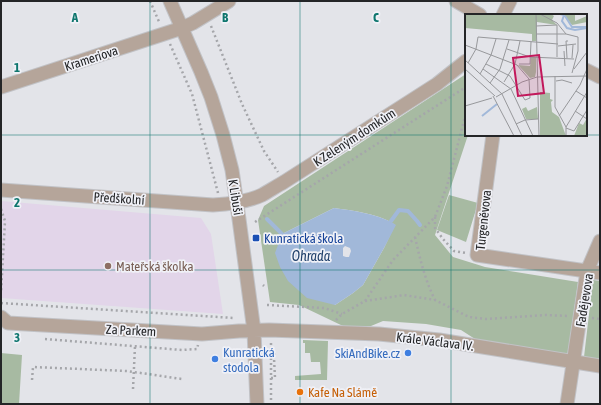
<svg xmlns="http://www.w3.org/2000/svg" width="601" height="405" viewBox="0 0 601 405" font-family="'Asap Condensed',sans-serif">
  <rect width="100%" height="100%" fill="#e3e4e9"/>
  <path fill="#e2d5e9" d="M 1,201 L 201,218 L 211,234 L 223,314 L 1,298 Z"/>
  <path fill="#a7baa2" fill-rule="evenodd" d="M 466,74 L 466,135 L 468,135 L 435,235 L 453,257 L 485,267 L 578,282 L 568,354 L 475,339 L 461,330 L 426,324 L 383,321 L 371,326 L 343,326 L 299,305 L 270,302 L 258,220 L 264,206 ZM 334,208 C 350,210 384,215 395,225 L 384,248 L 363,285 L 353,293 L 335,305 L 282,234 Z
    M 449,195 L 478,203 L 466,242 L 437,230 Z
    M 593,280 L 600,281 L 600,359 L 584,357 Z
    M 303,340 L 328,341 L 327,380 L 295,380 L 295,376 L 321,374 L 320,362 L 311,362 L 310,353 L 305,353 L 305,343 L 303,343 Z
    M 1,353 L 22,355 L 19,404 L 1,404 Z"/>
  <path fill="#a1b8d9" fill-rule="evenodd" d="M 334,208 C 350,210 383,215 396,225 L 384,248 L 363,285 L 353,293 L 335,305 L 307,298 L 288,281 L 280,267 L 275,253 L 282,234 ZM 345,246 L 350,248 L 351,251 L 349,257 L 346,257 L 343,256 L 343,248 Z"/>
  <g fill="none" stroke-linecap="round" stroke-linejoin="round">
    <path stroke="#a1b8d9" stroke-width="4" d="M 267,219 L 282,234
      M 391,221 L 399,210 L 408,211 L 417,221 L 420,225"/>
    <g stroke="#c1c2c6" stroke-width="15">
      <path id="minor" d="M 170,1 L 201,72 L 211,97 L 223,135 L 232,170 L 239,219 L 254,331 L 257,404
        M 456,1 L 480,15
        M 503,15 L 510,1
        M 586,70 L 600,77
        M 1,87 L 182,28 L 193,23 L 229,1
        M 493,135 L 477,255 L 600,273
        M 1,190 L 213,205 C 230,204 247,202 262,195 C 269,191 277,186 284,182 L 437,84 L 466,61
        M 1,317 L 8,323 L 202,334 L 239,331 L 269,330 L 379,334 L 439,340 L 600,366
        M 567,404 L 587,271 L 600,241"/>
    </g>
    <path stroke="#a5a6aa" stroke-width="2.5" stroke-dasharray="2 3" stroke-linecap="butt" d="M 150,1 L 160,24
      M 211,26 L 242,104 L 264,151 L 278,172
      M 170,44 L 192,94 L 218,193
      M 1,209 L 5,221 L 1,293
      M 435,217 L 435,228 L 443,239 L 454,251 L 466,253
      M 255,222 L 466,87
      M 415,237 C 420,259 425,280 435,300
      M 263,285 L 264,286
      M 365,301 L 404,295 L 435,300 L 469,317 L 486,319 L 546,315 L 569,316
      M 1,303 L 234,318
      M 267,305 L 324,308 L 342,314
      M 592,318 L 600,319
      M 336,320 L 342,314 L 365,301 L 393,260 L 435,217 L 447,186 L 466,113
      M 45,339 L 182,350 L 197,349 L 198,345
      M 271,343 L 271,404
      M 271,351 L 274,351 L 275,358
      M 229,371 L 242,371
      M 271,378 L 275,378 L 274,358
      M 32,380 L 33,367 L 127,371 L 182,379
      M 133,389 L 135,346"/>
    <use href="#minor" stroke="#b5a59a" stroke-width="13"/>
  </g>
  <path fill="none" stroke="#0f766e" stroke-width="1" stroke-opacity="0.55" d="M 150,1 L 150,404M 300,1 L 300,404M 451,1 L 451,404M 1,135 L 466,135M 466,135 L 586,135M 586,135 L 600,135M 1,270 L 600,270"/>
  <rect fill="#1a4fb4" stroke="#f0f1f7" stroke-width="1.5" x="252" y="234" width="8" height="8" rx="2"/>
  <circle fill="#8d6e63" stroke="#f0f1f7" stroke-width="1.5" cx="108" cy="266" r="4"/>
  <g fill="#3f7fe0" stroke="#f0f1f7" stroke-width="1.5">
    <circle cx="408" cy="353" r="4"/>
    <circle cx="215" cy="359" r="4"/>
  </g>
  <circle fill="#e8710a" stroke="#f0f1f7" stroke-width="1.5" cx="300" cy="392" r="4"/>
  <g text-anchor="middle" stroke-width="3.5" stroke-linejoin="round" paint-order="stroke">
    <g font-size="13" fill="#242527" stroke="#f0f1f7">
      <text transform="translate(91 58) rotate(-18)" y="5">Krameriova</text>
      <text transform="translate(354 137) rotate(-33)" y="5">K Zeleným domkům</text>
      <text transform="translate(236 197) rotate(81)" y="5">K Libuši</text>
      <text transform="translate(119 198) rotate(4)" y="5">Předškolní</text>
      <text transform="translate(483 220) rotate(-84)" y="5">Turgeněvova</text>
      <text transform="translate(584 300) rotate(-81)" y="5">Fadějevova</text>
      <text transform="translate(131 330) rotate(3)" y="5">Za Parkem</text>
      <text transform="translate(435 341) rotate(7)" y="5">Krále Václava IV.</text>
    </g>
    <g font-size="13" fill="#164399" stroke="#f0f1f7" text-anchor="start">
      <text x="264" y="243">Kunratická škola</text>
    </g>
    <g font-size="13" fill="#785e54" stroke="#f0f1f7" text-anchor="start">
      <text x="116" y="271">Mateřská školka</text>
    </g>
    <g font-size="13" fill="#366cbe" stroke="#f0f1f7" text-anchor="start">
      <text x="223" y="357">Kunratická<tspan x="223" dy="15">stodola</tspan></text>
      <text x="400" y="358" text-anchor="end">SkiAndBike.cz</text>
    </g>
    <g font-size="13" fill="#c56008" stroke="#f0f1f7" text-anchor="start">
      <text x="308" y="397">Kafe Na Slámě</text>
    </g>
    <g font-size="14" font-style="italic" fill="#20406b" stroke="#f0f1f7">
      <text x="311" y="261">Ohrada</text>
    </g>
  </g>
  <g transform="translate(465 14)">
    <rect width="122" height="122" fill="#e3e4e9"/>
    <path d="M 0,0 L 86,0 L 89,2 L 87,6 L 92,11 L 72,8 L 71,27 L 67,27 L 67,20 L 0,14 ZM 98,0 L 110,0 L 110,7 L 122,2 L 122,8 L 107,11 ZM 66,43 L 71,43 L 71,58 L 70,63 L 65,64 L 53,51 L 65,52 ZM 75,78 L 85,79 L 85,85 L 88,86 L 86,88 L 87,98 L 94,103 L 101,122 L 75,122 ZM 61,93 L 63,97 L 72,93 L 73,105 L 61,105 L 57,95 ZM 122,104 L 122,122 L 109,122 L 114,109 L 118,111 Z" fill="#a7baa2"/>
    <path fill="none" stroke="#a1b8d9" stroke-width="2" d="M 95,0 L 99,1 L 97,7 L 102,14 L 110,16 L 122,14M 100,2 L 107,13 L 121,13M 17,102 L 32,90"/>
    <path fill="none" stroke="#97989b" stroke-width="1" d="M 71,0 L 74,122M 75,0 L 92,9 L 101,20 L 113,23 L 113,37 L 107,59M 71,12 L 92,11M 72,20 L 101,20M 0,31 L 52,51 L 64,65 L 65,84 L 60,86 L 45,62 L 21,50M 93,32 L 111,30M 42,35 L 65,43 L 109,45M 99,37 L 100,52M 92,43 L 92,11M 102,44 L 101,27 L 103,27M 107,44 L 108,31M 0,46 L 37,80 L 57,122M 3,49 L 11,35 L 13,23 L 93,30M 54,50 L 65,50 L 66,28M 0,55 L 30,82M 18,55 L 46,75 L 68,122M 109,55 L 122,38M 15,60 L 26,41 L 31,25M 90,62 L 90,93 L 101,113 L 101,122M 91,67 L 97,66 L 107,69M 39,68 L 50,50 L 55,27M 25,69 L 35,55 L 44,26M 111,77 L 122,84M 28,82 L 49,122M 31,83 L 57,68 L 72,63 L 122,62M 0,92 L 27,84M 110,97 L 122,105M 94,102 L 115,71 L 122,55M 51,110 L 60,106 L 73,105M 101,113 L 122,78M 101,114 L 109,117 L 122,96"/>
    <path fill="#c2185b" fill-opacity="0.15" stroke="#c2185b" stroke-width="2" d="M 74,41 L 79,79 L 53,82 L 48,44 Z"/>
    <rect width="122" height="122" fill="none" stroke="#242527" stroke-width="2"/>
  </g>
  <g font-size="13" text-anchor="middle" font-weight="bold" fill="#0f766e" stroke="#f0f1f7" stroke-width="3.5" stroke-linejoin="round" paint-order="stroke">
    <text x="75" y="22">A</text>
    <text x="225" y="22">B</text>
    <text x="376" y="22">C</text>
    <text x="17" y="72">1</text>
    <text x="17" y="207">2</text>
    <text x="17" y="342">3</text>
  </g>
  <rect width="601" height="405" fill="none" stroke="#242527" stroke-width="4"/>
</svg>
